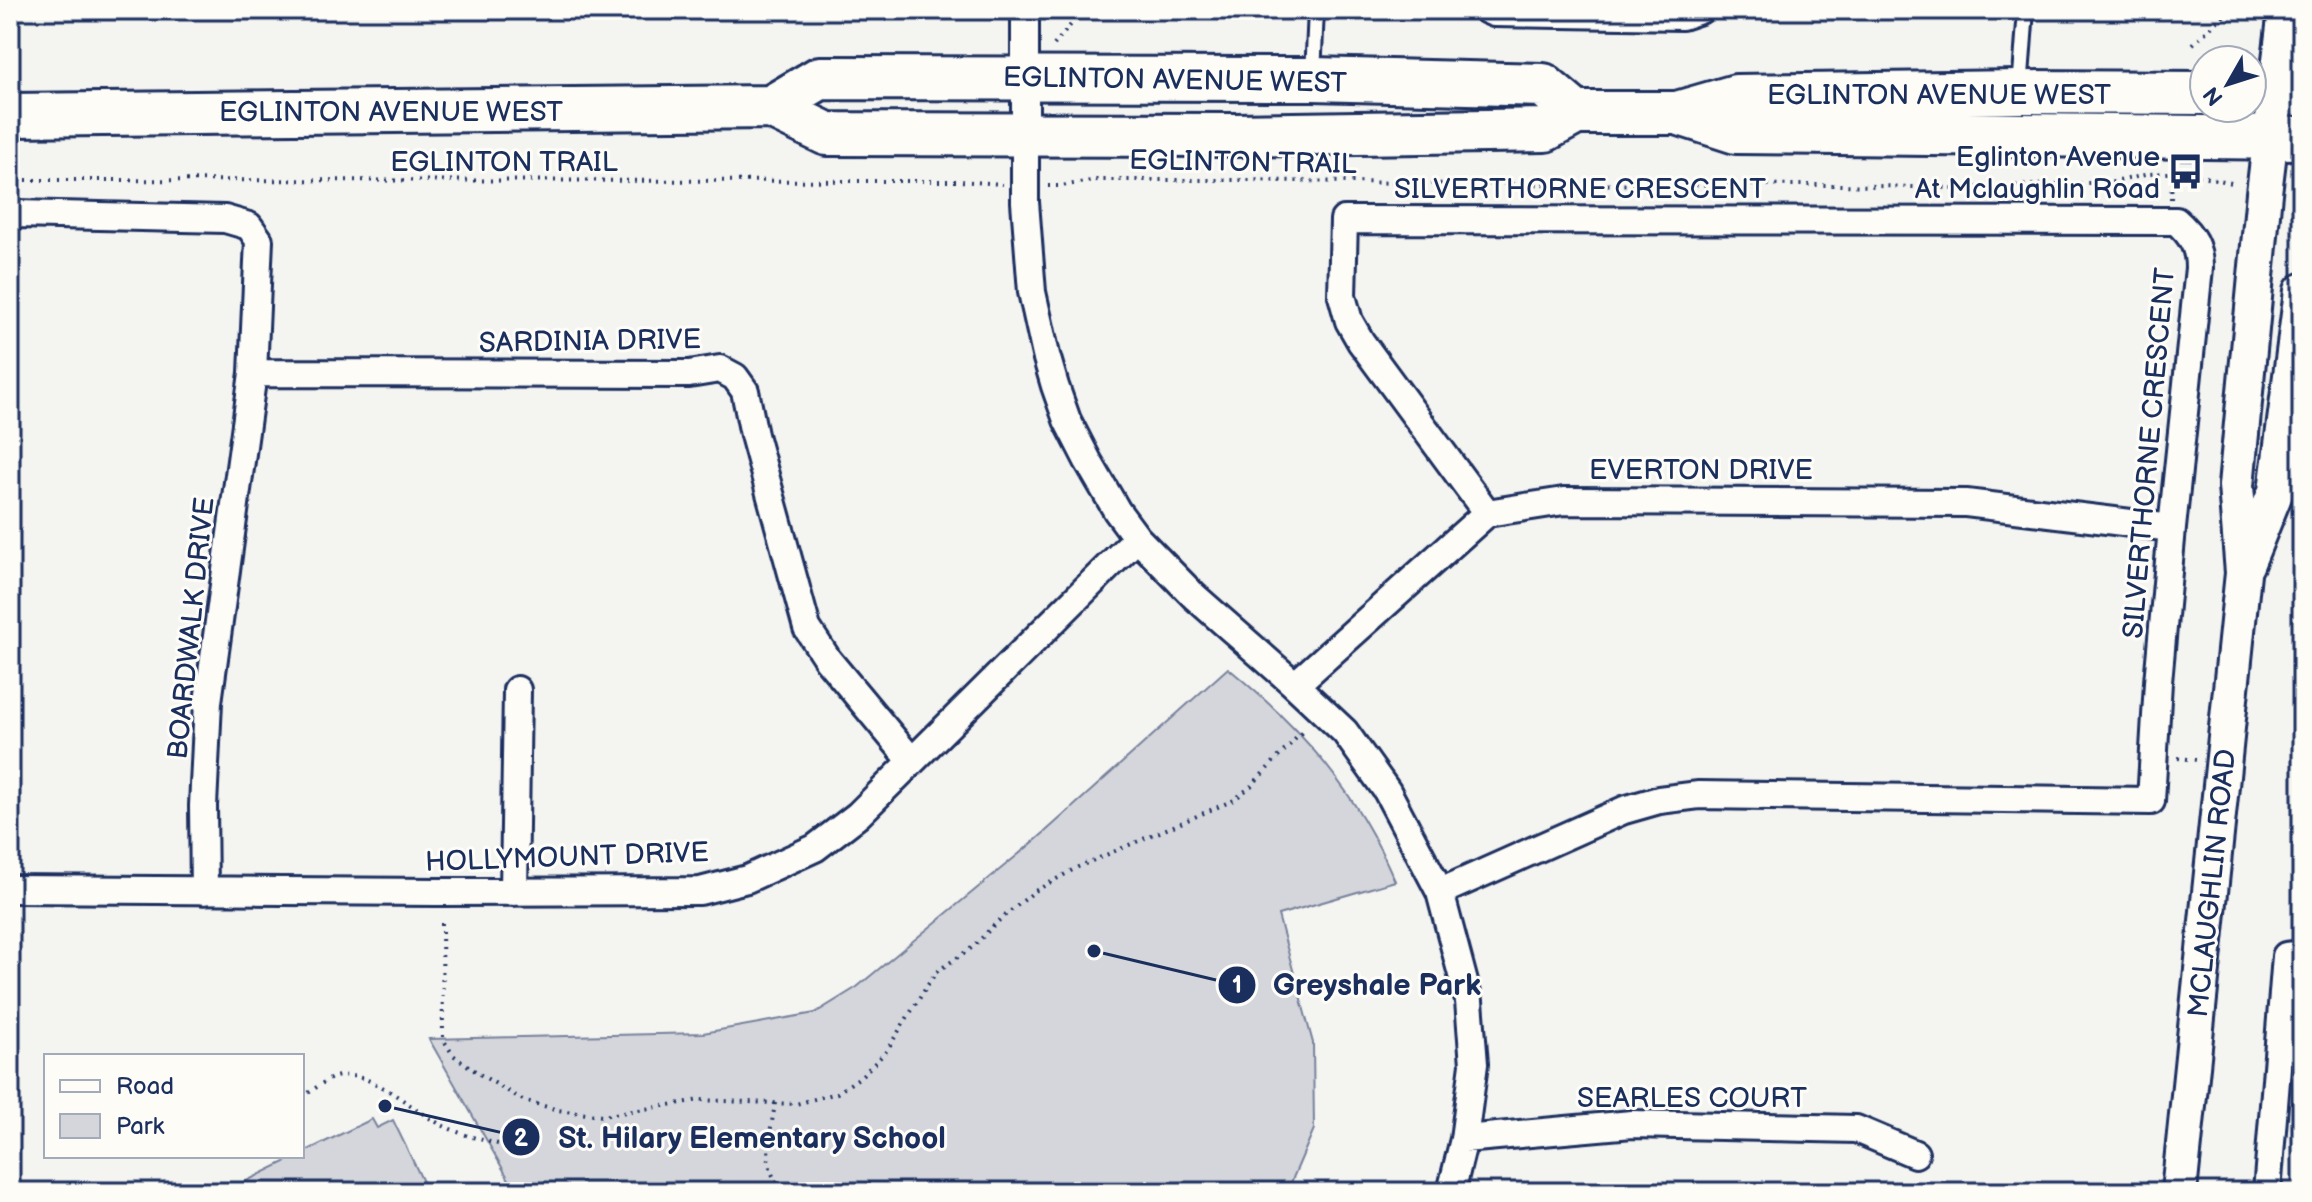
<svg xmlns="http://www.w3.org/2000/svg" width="2312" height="1202" font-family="'Balsamiq Sans',sans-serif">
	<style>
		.green { fill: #d4d6db; stroke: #78829c; stroke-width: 2 }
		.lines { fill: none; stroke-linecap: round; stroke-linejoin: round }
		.service-casing { stroke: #1b2f5e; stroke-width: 20 }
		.minor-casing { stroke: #1b2f5e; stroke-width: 32 }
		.tertiary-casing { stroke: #1b2f5e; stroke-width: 40 }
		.primary-casing { stroke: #1b2f5e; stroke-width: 48 }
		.path { stroke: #1b2f5e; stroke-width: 4; stroke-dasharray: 2 6; stroke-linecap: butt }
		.service { stroke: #fdfcf7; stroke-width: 14 }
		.minor { stroke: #fdfcf7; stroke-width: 26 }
		.tertiary { stroke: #fdfcf7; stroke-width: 34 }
		.primary { stroke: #fdfcf7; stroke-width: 42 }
		.labels { text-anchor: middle; stroke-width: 6; stroke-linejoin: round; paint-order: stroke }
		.street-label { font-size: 28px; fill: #1b2f5e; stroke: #fdfcf7 }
		.poi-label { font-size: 28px; fill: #1b2f5e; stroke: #fdfcf7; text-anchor: end }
		.leader { fill: none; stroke: #1b2f5e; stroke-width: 3 }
		.callout-dot { fill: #1b2f5e; stroke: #fdfcf7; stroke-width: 3 }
		.mark-label { font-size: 24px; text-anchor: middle; font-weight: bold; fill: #fff }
		.callout-label { font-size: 30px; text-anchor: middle; font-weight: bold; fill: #1b2f5e; stroke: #fdfcf7; stroke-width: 6; stroke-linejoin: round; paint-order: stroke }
	</style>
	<rect width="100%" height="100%" fill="#f4f4f1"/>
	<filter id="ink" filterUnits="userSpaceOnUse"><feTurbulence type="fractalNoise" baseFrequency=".0125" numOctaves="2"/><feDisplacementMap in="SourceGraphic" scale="16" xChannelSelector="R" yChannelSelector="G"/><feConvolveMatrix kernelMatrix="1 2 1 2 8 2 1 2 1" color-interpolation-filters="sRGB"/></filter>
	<g filter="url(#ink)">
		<!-- green -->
		<path class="green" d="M1228,668C1303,730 1356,790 1395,881L1278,915L1313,1043L1314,1129L1287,1192H516L429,1039L703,1033L815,1013L857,987L1037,839Z
			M372,1119L377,1128L393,1120L428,1192H224L297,1156H302V1153Z"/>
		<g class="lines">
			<defs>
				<path id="service" d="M1313,75L1316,10
					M2020,89L2026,10"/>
				<path id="minor" d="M1025,10V202L1032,292L1046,355L1055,386L1067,420L1088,461L1117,511L1137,538L1194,596L1295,685L1345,732L1387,791L1440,892L1469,1001L1474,1064L1464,1139L1451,1192
					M1487,10L1494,13L1682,16L1700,10
					M10,219L16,214L225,219L249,226L259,240L253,373L208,702L203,806L204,891
					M253,373L689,374L720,369L735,377L745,391L754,435L807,628L828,660L911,760
					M1295,685L1487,513L1564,501L1966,503L2172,528
					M10,889L438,892L700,891L747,879L815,848L858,815L1137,538
					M514,892L517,690
					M1440,892L1624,810L1659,800L1699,795L2151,801L2158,682L2172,528L2199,268C2199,247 2192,235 2176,221L1344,220L1342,296L1349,321L1361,342L1487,513
					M1464,1139L1632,1124L1856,1129L1915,1154
					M2267,1192L2286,956L2302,954"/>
				<path id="tertiary" d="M2246,565L2276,491L2302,291
					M2179,1192L2243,573L2236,486L2264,193L2286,10"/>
				<path id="primary" d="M2252,93L2302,94
					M771,107L820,78L1313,79L1543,85L1576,113
					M1677,113L1736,132L2302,138
					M10,115L771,107L827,134L1234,135L1545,130L1576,113H1677L1736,96L2020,92L2204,93"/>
			</defs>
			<!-- service casing -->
			<use href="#service" class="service-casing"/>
			<!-- minor casing -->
			<use href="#minor" class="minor-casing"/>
			<!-- tertiary casing -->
			<use href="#tertiary" class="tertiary-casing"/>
			<!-- primary casing -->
			<use href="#primary" class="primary-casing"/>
			<!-- path -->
			<path class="path" d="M2193,44L2230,10
				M1054,45L1083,10
				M10,180L959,181L1003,184
				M1048,186H1061L1097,180H1244L1458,184L1838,185L1953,188L2115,182L2149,174L2185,172L2236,184
				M2171,199L2172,173
				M2178,758L2197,760
				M442,923L443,1039L453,1055L481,1075L523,1100L558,1110L602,1116L700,1100L796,1104L837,1093L860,1077L885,1053L936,972L973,947L996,923L1035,891L1078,867L1234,800L1251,786L1302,732
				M302,1097C314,1090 326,1078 340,1076C375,1071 416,1114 446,1127C465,1136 486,1141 506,1146
				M775,1103C771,1135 757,1170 787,1192"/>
			<!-- service -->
			<use href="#service" class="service"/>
			<!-- minor -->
			<use href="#minor" class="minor"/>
			<!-- tertiary -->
			<use href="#tertiary" class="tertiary"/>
			<!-- primary -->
			<use href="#primary" class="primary"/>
		</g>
	</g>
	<!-- icons -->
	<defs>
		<symbol id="bus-bare" viewBox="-9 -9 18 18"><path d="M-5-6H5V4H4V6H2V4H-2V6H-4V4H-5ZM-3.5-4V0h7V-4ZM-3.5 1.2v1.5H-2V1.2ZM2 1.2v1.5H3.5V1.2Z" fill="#1b2f5e" stroke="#fdfcf7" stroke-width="2.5" paint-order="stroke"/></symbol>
	</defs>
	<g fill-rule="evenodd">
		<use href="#bus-bare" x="2160" y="146" width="51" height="51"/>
	</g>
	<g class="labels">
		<!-- street labels -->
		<g class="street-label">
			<text transform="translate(1175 79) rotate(1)" y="10">EGLINTON AVENUE WEST</text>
			<text x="1939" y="104">EGLINTON AVENUE WEST</text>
			<text x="391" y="121">EGLINTON AVENUE WEST</text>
			<text x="504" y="171">EGLINTON TRAIL</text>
			<text transform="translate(1243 161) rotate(1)" y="10">EGLINTON TRAIL</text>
			<text x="1580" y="198">SILVERTHORNE CRESCENT</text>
			<text transform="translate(590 340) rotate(-1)" y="10">SARDINIA DRIVE</text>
			<text transform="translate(2148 453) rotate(-85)" y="10">SILVERTHORNE CRESCENT</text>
			<text x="1701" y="479">EVERTON DRIVE</text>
			<text transform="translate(190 628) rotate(-84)" y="10">BOARDWALK DRIVE</text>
			<text transform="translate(567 856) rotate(-2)" y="10">HOLLYMOUNT DRIVE</text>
			<text transform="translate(2211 883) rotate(-84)" y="10">MCLAUGHLIN ROAD</text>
			<text x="1692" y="1107">SEARLES COURT</text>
		</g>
		<!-- poi labels -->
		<g class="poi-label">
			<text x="2160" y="166">Eglinton Avenue<tspan x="2160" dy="32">At Mclaughlin Road</tspan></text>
		</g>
	</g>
	<!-- callouts -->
	<path class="leader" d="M1094 951L1237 985M385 1106L521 1137"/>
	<g class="callout-dot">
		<circle cx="1094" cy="951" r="8"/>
		<circle cx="385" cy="1106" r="8"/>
		<circle cx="1237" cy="985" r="20"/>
		<circle cx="521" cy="1137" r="20"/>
	</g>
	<g class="mark-label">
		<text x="1237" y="993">1</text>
		<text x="521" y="1146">2</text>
	</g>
	<g class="callout-label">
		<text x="1377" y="995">Greyshale Park</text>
		<text x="752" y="1148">St. Hilary Elementary School</text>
	</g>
	<!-- margin -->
	<rect width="2312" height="1202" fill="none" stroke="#fdfcf7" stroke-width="40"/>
	<rect x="20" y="20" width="2272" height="1162" fill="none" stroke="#1b2f5e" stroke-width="3" filter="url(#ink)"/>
	<!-- legend -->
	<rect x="44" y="1054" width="260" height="104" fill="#fdfcf7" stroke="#a3aaba" stroke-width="2"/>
	<rect x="60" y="1080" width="40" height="12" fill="#fdfcf7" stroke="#a3aaba" stroke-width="2"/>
	<text x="116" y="1094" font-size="24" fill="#1b2f5e">Road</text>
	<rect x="60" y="1114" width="40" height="24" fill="#d4d6db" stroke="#a3aaba" stroke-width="2"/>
	<text x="116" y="1134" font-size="24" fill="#1b2f5e">Park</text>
	<!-- north arrow -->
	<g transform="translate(2228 84) rotate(231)"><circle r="38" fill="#fdfcf7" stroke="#a3aaba" stroke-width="2"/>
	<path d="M0-6L14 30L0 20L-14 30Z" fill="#1b2f5e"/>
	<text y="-12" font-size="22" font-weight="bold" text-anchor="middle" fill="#1b2f5e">N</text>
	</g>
</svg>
